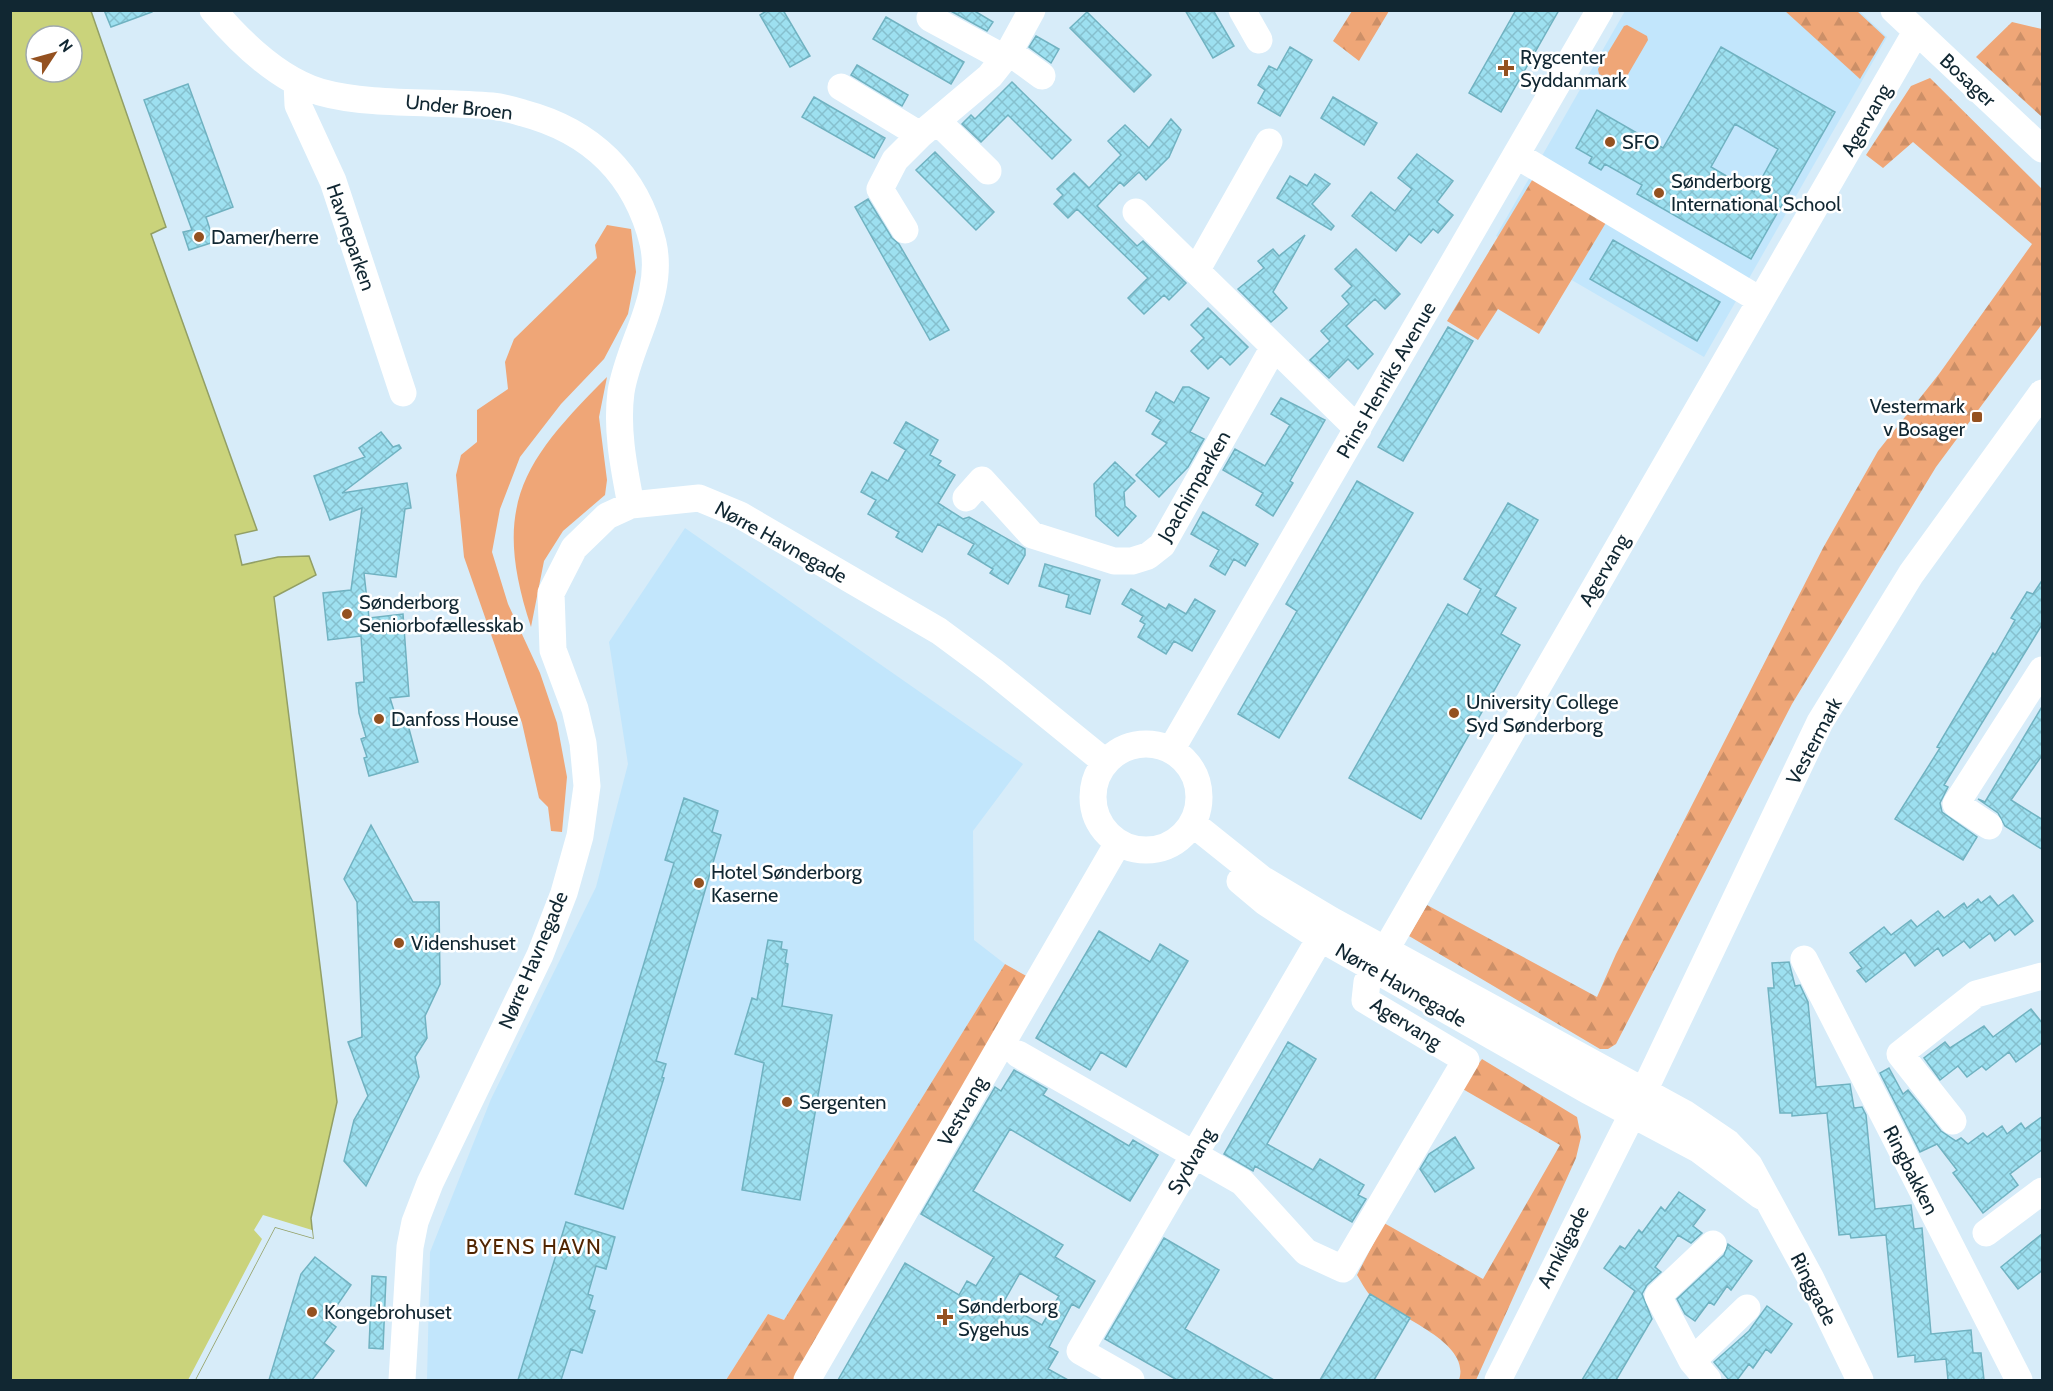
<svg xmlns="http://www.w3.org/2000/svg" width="2053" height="1391" font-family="Cabin,sans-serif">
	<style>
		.built { fill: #c2e6fc }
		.green { fill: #efa677 }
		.forest { fill: url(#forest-firs) }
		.water { fill: #cad37b; stroke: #929f65; stroke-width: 1.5; fill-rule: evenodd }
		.pier { fill: #d7ecf9 }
		.building { fill: url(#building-cross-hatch); stroke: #70b2c1; stroke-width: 1.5; fill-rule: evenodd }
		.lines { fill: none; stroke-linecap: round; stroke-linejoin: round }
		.minor { stroke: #fff; stroke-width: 27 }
		.poi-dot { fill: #945120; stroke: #fff; stroke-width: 2 }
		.labels { text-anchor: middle; stroke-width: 5; stroke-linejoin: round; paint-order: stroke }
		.poi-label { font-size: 20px; fill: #112732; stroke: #fff; text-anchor: start }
		.street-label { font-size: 20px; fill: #112732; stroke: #fff }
		.neighbourhood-label { font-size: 21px; letter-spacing: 1.5px; fill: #512501; stroke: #fff }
	</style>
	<defs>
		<pattern id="forest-firs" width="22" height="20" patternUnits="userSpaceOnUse" patternTransform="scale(1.5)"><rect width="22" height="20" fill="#efa677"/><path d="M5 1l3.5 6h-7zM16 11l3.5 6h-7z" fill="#cc8f67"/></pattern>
		<pattern id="building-cross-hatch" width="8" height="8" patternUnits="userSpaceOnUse" patternTransform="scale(1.5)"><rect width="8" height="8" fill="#9de0f0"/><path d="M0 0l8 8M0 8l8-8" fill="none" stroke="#86c0ce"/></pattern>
	</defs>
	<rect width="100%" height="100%" fill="#d7ecf9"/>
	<!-- built -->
	<path class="built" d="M1625,11H1859L1887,37L1704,357L1496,236Z
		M685,528L1023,764L973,831L974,940L1005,964L784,1320L768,1314L726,1380H427L430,1252L491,1099L596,887L628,764L609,642Z"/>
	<!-- green -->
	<path class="green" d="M1627,25L1647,36L1648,40L1623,83L1619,84L1599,74L1598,69L1624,26Z
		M607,225L631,229L636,272L628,314L604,359L561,404L520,457L500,509L492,552L508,604L540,673L557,723L567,777L562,832L551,831L548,807L539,798L522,723L464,557L456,475L461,455L477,442V410L508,389L505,362L514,339L597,258L595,245Z
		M607,377L599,417L607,480L605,495L563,531L544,561L531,627C491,506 522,462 607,377Z"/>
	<!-- forest -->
	<path class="forest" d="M1352,11H1389L1359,61L1333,41Z
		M1785,11H1857L1885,37L1860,79Z
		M2012,22L2042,29V117L1976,57Z
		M1930,78L2042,189V324L1936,467L1792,704L1616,1044L1608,1049H1600L1409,936L1427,905L1597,997L1616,954L1823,548L1878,451L1939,374L2032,244L1913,142L1883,168L1866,155L1911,86Z
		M1534,177L1607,221L1539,334L1498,309L1478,340L1447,321Z
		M1005,964L1030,978L794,1380H726L768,1314L784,1320Z
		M1482,1059L1577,1117L1581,1137L1576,1158L1476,1380H1459C1472,1341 1394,1316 1370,1295C1365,1290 1361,1281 1357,1275L1384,1223L1483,1279L1560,1145L1461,1088Z"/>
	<!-- water -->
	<path class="water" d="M10,11H91L166,227L151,234L257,530L235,535L242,565L278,557L309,556L316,575L274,597L337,1102L311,1218L313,1238L275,1227L195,1380H11ZM36,36H72V72H36Z"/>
	<!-- pier -->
	<path class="pier" d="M263,1215L312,1230L313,1238L275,1227L195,1380H188L262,1239L254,1230Z"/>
	<!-- building -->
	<path class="building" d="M104,10H152V12L111,27Z
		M768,10H783L810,56L790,67L760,15Z
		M949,10H973L993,22L987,31Z
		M1185,10H1213L1234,46L1213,58Z
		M1516,10H1559L1501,112L1469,93Z
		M1087,12L1151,75L1134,92L1070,28Z
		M886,17L964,62L951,84L873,39Z
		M1036,36L1059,49L1051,63L1029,47Z
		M1290,47L1312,60L1280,116L1258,103L1265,90L1258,85L1269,66L1277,70Z
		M1721,47L1835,112L1751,259L1637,194L1642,185L1605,164L1601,170L1589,163L1592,157L1576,148L1597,110L1663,148ZM1735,124L1778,149L1754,192L1711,167Z
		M857,65L908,95L902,106L851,75Z
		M1012,82L1071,140L1052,159L1008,115L981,142L962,124L971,115L975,119Z
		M188,84L233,207L206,217L214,242L189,250L183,232L192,230L144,100Z
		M814,97L885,138L874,158L802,117Z
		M1333,97L1377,123L1364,145L1321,118Z
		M1171,119L1181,130L1169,157L1146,180L1139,172L1124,186L1120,182L1097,206L1137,246L1143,241L1186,283L1169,300L1164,295L1144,314L1128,298L1148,278L1077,209L1068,218L1054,204L1063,195L1057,189L1074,173L1089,188L1121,155L1108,141L1125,125L1149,148Z
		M935,152L994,212L976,230L916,170Z
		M1417,154L1453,181L1437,202L1453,215L1438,233L1433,229L1421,243L1409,234L1396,251L1352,216L1371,192L1395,211L1412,189L1398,178Z
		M1315,174L1330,184L1312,204L1334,226L1331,230L1277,198L1290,176L1307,186Z
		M868,199L892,238L899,244L949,330L930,340L855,207Z
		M1305,235L1273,292L1287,308L1271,322L1238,289L1264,268L1258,261L1273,249L1279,256Z
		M1613,240L1720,302L1697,341L1590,279Z
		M1356,249L1400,294L1385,309L1375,299L1346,326L1373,354L1358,369L1348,359L1329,378L1310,360L1330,341L1321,331L1349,304L1342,296L1352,286L1335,269Z
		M1208,308L1248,347L1230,365L1221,356L1208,369L1191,351L1204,338L1191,325Z
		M1448,327L1473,341L1403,461L1378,447Z
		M1183,387H1189L1209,398L1190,432L1204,439L1188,467L1159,497L1136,475L1167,443L1152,434L1161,420L1146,411L1156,392L1174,403Z
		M1281,398L1325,420L1290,481L1293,483L1273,516L1256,505L1263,493L1223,470L1235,449L1265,466L1290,425L1271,414Z
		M906,422L938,440L930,455L941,461L938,465L955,475L938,503L963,519L969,517L1025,549V555L1008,584L990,573L993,569L968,554L974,544L938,524L922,552L896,537L899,532L868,514L876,500L861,492L872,472L888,481L906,450L894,443Z
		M381,432L393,447L399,445L401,448L342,493L407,483L411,508L405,509L396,577L364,573L369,618L403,614L409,696L390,698L399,727L408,725L418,762L369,776L364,758L367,757L361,739L366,737L359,713L356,683L364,682L361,636L328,640L323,593L351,590L362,508L330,520L314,476L365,457L359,448Z
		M1115,462L1135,481L1124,492L1125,506L1136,516L1118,536L1096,516L1094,484Z
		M1357,481L1413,513L1279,738L1238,714L1297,611L1286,604Z
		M1508,503L1538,520L1495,596L1516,608L1501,634L1520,645L1421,819L1349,778L1448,604L1467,615L1481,589L1464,579Z
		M1203,512L1258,544L1245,566L1234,559L1225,575L1210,566L1219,550L1191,534Z
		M1045,564L1100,580L1090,614L1066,607L1069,595L1039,586Z
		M2043,579V623L1944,785L1948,787L1940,803L1942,812L1977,837L1963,860L1895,819L1940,748L1937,747L1993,653L1995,655L2015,620L2011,618L2027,592L2033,594Z
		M1131,589L1166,609L1169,604L1186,614L1195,599L1215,611L1192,651L1174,641L1166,654L1138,637L1145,624L1140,621L1143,616L1122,604Z
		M2043,705V754L2011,800L2043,820V850L2005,826L1998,813L1978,799L1985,802Z
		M684,798L718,811L712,832L721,835L656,1061L666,1064L662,1077L664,1078L623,1209L575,1194L674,863L665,860Z
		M371,825L413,902H439L440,984L425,1016L427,1038L415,1057L419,1077L366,1186L344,1161L354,1120L368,1096L348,1042L362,1037L357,902L344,879Z
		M2013,895L2033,921L2015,935L2010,929L1995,941L1990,933L1970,948L1964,941L1943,956L1938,948L1915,966L1905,952L1866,982L1857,971L1862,968L1850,953L1884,927L1891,935L1911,920L1917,927L1938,911L1944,918L1964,903L1967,908L1978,899L1981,903L1990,896L1998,906Z
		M1099,931L1150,962L1160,944L1188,961L1126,1067L1101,1052L1090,1070L1036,1038Z
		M768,940L782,942L781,949L787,950L785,963L788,964L782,1006L832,1015L800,1200L742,1190L764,1063L735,1054L752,998L757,1000Z
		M1789,962L1795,986L1800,985L1808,1002L1816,1087L1850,1084L1854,1108L1862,1107L1866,1115L1875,1209L1911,1205L1914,1229L1922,1228L1931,1334L1971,1330L1973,1353H1981L1984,1380H1948L1946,1359L1915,1362V1355L1898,1357L1886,1235L1851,1238L1850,1234L1839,1235L1827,1113L1792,1116V1113H1780L1768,988H1774L1772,963Z
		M2031,1009L2043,1024V1042L2016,1062L2009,1052L1986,1070L1982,1066L1967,1077L1958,1066L1940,1080L1924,1058L1945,1042L1950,1048L1984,1026L1993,1037Z
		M1288,1042L1316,1059L1267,1144L1313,1170L1320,1159L1364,1185L1358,1195L1366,1199L1352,1222L1255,1166L1253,1171L1224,1154Z
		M1889,1068L1903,1094L1908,1090L1941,1131L1956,1141L1961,1138L1968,1144L1983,1133L1987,1137L2002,1126L2007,1134L2021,1123L2025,1129L2043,1116V1149L2010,1174L2018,1185L1983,1213L1953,1173L1957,1170L1937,1144L1920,1152L1880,1073Z
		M1014,1070L1047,1089L1043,1095L1129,1146L1133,1140L1158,1155L1130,1201L1010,1129L973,1191L1063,1245L1055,1257L1095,1281L1079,1308L1072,1304L1049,1347L1058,1352L1048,1369L1068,1380H838L905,1263L959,1295L967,1281L976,1286L994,1257L921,1214L995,1087L1001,1091ZM1020,1273L1059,1296L1042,1325L1003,1303Z
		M1455,1137L1474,1168L1435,1192L1420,1169L1429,1154Z
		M1679,1192L1705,1210L1693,1226L1702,1233L1691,1243L1678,1235L1655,1267L1661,1272L1647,1285L1642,1294L1652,1319L1616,1380H1582L1635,1291L1604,1268L1620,1246L1625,1249L1639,1230L1642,1233L1661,1207L1665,1211Z
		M566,1222L615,1237L606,1269L596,1266L588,1294L593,1296L589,1309L595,1311L582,1353L571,1349L561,1380H518Z
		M2043,1233V1270L2018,1289L2001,1267Z
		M1164,1238L1219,1270L1185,1329L1274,1380H1177L1105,1339Z
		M1728,1244L1752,1261L1731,1290L1727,1286L1714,1305L1709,1302L1695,1321L1685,1314L1677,1299L1724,1255Z
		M315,1257L351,1285L327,1320L336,1327L324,1343L334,1351L312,1380H269L301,1274Z
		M372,1276L386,1277L383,1349L369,1348Z
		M1370,1294L1410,1318L1374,1380H1320Z
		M1767,1306L1792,1324L1771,1353L1766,1349L1753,1368L1749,1364L1737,1380H1729L1714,1362L1749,1331Z"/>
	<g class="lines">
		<!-- minor -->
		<path class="minor" d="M213,10C241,43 278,79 320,92C369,106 440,101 492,106C502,107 513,110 523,113C591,131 636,174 653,243C665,296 629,342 621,392C616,430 624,468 631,505
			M1242,10L1259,40
			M1894,10L2042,149
			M930,18L1004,58
			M1009,52L1042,76
			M297,83L298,105L333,181L403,393
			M841,87L920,135
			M937,121L988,171
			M1516,155L1760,300
			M1136,212L1358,429
			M905,230L880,189L895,160L920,135L990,76L1009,52L1032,10
			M1196,271L1269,142
			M966,498L982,480L1032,535L1114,561H1132L1148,556L1162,545L1274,347
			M1093 797a53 53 0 1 1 106 0a53 53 0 1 1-106 0Z
			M1171,750L1600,10
			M1192,823L1262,879L1331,920L1684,1113L1728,1143L1749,1165L1810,1277L1860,1380
			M1989,826L1956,804L2042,670
			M1240,881L1265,902L1320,938L1587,1090L1698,1149L1761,1196
			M1804,959L2019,1380
			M1018,1054L1242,1182L1306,1252L1343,1269L1466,1060L1365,1000L1367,982L1916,32
			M1953,1121L1900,1054L1976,994L2042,976
			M1986,1233L2042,1191
			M1692,1361L1747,1308
			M402,1380L410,1247L415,1222L430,1183L540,955L564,893L580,836L587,786L583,743L575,709L553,650L551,593L574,548L607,516L631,505L699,498L740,515L939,631L993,671L1105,762
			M807,1380L1118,843
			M1131,1380L1080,1351L1329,923
			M1498,1380L1643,1093L1820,722L1911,574L2042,393
			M1708,1380L1692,1361L1658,1296L1713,1244"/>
	</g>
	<!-- markers -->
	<g class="poi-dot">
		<path d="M1503 59h6v6h6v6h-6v6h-6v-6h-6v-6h6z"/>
		<circle cx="1610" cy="142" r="6"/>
		<circle cx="1659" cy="193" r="6"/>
		<circle cx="199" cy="237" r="6"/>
		<rect x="1971" y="411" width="12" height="12" rx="3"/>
		<circle cx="347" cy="614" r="6"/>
		<circle cx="1454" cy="713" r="6"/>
		<circle cx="379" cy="719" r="6"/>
		<circle cx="699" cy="883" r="6"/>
		<circle cx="399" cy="943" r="6"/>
		<circle cx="787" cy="1102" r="6"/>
		<circle cx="312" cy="1312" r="6"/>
		<path d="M942 1308h6v6h6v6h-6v6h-6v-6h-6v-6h6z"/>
	</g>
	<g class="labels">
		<!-- poi labels -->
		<g class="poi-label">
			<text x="1520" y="64">Rygcenter<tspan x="1520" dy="23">Syddanmark</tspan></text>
			<text x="1622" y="149">SFO</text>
			<text x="1671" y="188">Sønderborg<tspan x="1671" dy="23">International School</tspan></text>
			<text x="211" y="244">Damer/herre</text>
			<text x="1965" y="413" text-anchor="end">Vestermark<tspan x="1965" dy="23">v Bosager</tspan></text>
			<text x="359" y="609">Sønderborg<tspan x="359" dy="23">Seniorbofællesskab</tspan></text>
			<text x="1466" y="709">University College<tspan x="1466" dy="23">Syd Sønderborg</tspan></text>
			<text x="391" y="726">Danfoss House</text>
			<text x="711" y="879">Hotel Sønderborg<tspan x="711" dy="23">Kaserne</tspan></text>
			<text x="411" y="950">Videnshuset</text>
			<text x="799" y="1109">Sergenten</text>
			<text x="958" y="1313">Sønderborg<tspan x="958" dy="23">Sygehus</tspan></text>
			<text x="324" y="1319">Kongebrohuset</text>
		</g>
		<!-- street labels -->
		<g class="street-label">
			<text transform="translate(1968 80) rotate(43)" y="7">Bosager</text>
			<text transform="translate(459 107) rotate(6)" y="7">Under Broen</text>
			<text transform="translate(1866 120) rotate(-60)" y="7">Agervang</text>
			<text transform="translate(351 237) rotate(71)" y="7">Havneparken</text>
			<text transform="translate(1386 380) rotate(-60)" y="7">Prins Henriks Avenue</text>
			<text transform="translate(1194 486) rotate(-60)" y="7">Joachimparken</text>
			<text transform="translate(781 542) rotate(29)" y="7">Nørre Havnegade</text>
			<text transform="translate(1604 570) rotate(-60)" y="7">Agervang</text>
			<text transform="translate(1814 741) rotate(-62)" y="7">Vestermark</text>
			<text transform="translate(533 960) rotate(-67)" y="7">Nørre Havnegade</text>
			<text transform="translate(1401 985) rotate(30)" y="7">Nørre Havnegade</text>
			<text transform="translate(1406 1023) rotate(32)" y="7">Agervang</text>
			<text transform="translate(962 1111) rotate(-60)" y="7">Vestvang</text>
			<text transform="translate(1191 1161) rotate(-60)" y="7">Sydvang</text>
			<text transform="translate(1911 1170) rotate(63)" y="7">Ringbakken</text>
			<text transform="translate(1563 1247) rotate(-63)" y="7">Arnkilgade</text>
			<text transform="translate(1814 1289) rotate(63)" y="7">Ringgade</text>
		</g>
		<!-- neighbourhood labels -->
		<g class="neighbourhood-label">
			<text x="534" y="1254">BYENS HAVN</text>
		</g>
	</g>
	<!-- border -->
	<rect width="2053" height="1391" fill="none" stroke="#112732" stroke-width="24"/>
	<!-- north arrow -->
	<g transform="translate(54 54) rotate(54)"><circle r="28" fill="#ffffff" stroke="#a0a9ad" stroke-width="1.5"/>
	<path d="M0-4.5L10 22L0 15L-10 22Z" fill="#945120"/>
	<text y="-9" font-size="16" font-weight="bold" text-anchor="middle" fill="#112732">N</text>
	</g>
</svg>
